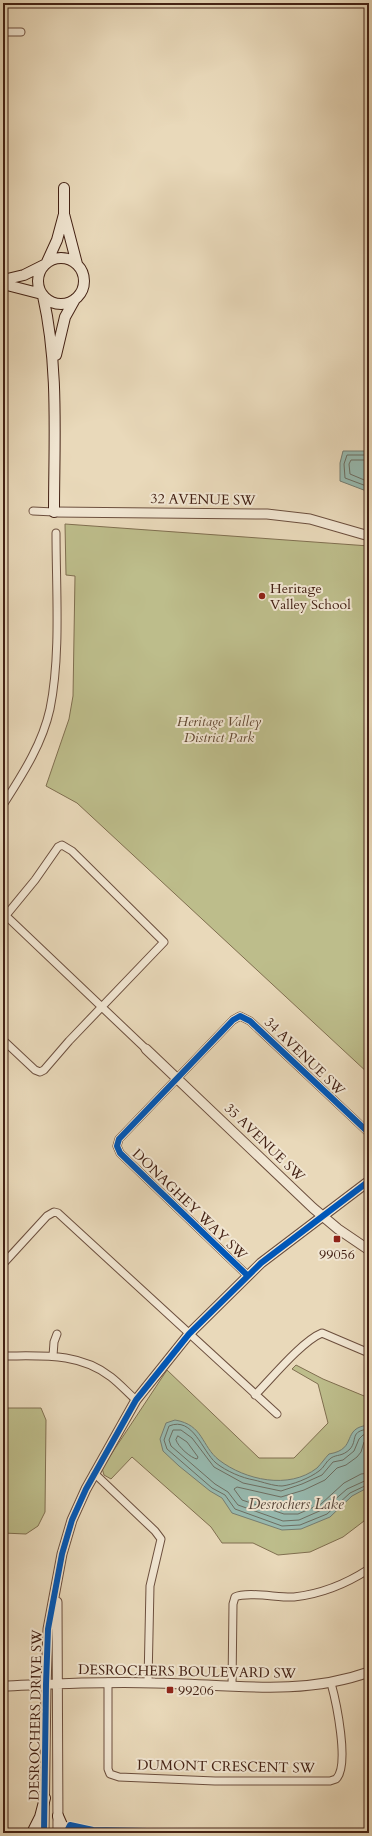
<svg xmlns="http://www.w3.org/2000/svg" width="372" height="1836" font-family="Cardo,serif">
	<style>
		.green { fill: #bdbd8b; stroke: #806f50 }
		.water { fill: #97bab0; stroke: #757d72 }
		.lines { fill: none; stroke-linecap: round; stroke-linejoin: round }
		.shore { stroke: #6d6e62; stroke-width: 1 }
		.minor-casing { stroke: #6c4f3e; stroke-width: 9 }
		.tertiary-casing { stroke: #6c4f3e; stroke-width: 11 }
		.secondary-casing { stroke: #432114; stroke-width: 12 }
		.minor { stroke: #f1e6d2; stroke-width: 7 }
		.tertiary { stroke: #f1e6d2; stroke-width: 9 }
		.secondary { stroke: #f1e6d2; stroke-width: 10 }
		.cycleway-casing { stroke: #f1e6d2; stroke-width: 8 }
		.cycleway { stroke: #0057b8; stroke-width: 6 }
		.poi-dot { fill: #8f2418; stroke: #f1e6d2; stroke-width: 1.5 }
		.labels { text-anchor: middle; stroke-width: 4; stroke-linejoin: round; paint-order: stroke }
		.street-label { font-size: 14px; fill: #432114; stroke: #f1e6d2 }
		.poi-label { font-size: 14px; fill: #432114; stroke: #f1e6d2; text-anchor: start }
		.park-label { font-size: 14px; font-style: italic; fill: #624832; stroke: #f1e6d2 }
		.water-label { font-size: 15px; font-style: italic; fill: #58473b; stroke: #f1e6d2 }
	</style>
	<rect width="100%" height="100%" fill="#e9d9ba"/>
	<filter id="stains"><feTurbulence type="fractalNoise" baseFrequency=".005" numOctaves="4"/><feColorMatrix values="0 0 0 0 .2 0 0 0 0 .09 0 0 0 0 .02 0 0 0 .5 -.17"/></filter>
	<radialGradient id="worn" r=".72"><stop offset=".6" stop-color="#630" stop-opacity="0"/><stop offset="1" stop-color="#630" stop-opacity=".3"/></radialGradient>
	<!-- green -->
	<path class="green" d="M65,524L369,546V1074L77,803L46,786L69,719L73,696L75,576L66,575Z
		M296,1365L323,1379L369,1398V1512L364,1521L343,1537L310,1552L278,1555L253,1543H222L211,1527L132,1457L111,1479L104,1475L102,1468L167,1370L259,1458H294L328,1423L318,1384L292,1369Z
		M3,1408H41L46,1420L45,1512L38,1526L26,1534L3,1533Z"/>
	<!-- water -->
	<path class="water" d="M343,451H369V492L340,481V463Z
		M175,1420C204,1425 201,1446 219,1460C245,1480 289,1490 317,1468C321,1464 325,1458 329,1454C359,1449 340,1428 369,1425V1487L352,1496L330,1517L301,1529L282,1530L232,1513L222,1498L210,1491L179,1466L163,1451L160,1439L166,1423Z"/>
	<g class="lines">
		<!-- shore -->
		<path class="shore" d="M369,455H347L344,464L345,478L369,487
			M369,460H351L349,464L350,474L369,482
			M369,1429C349,1431 358,1440 350,1449C342,1457 337,1454 331,1458C326,1461 324,1468 319,1471C310,1478 292,1485 282,1486C273,1486 263,1482 254,1480C242,1478 226,1471 216,1463C202,1451 193,1416 169,1426L164,1440L167,1449L212,1488L225,1495L235,1509L282,1526L300,1525L327,1514L350,1493L369,1484
			M369,1434L363,1435L359,1439L354,1451L343,1460L333,1462L322,1475L302,1484L281,1491L243,1483L214,1467L192,1438L181,1430H173L169,1440L171,1446L215,1484L228,1492L238,1505L283,1521L299,1520L324,1509L347,1489L369,1479
			M178,1436L187,1442L198,1457L197,1459C191,1458 178,1447 176,1440Z
			M369,1440L364,1442L361,1452L357,1457L346,1465L337,1468L325,1480L304,1490L281,1497L237,1487L234,1489L242,1500L284,1514H298L321,1504L344,1483L361,1474L369,1473"/>
		<defs>
			<path id="minor" d="M3,32H21
				M33,511L54,512
				M3,805C22,775 42,745 50,709C61,655 56,589 56,533
				M3,913L146,1049
				M3,919L35,880L58,847L62,845L72,851L164,942L69,1041L44,1070L40,1072L35,1070L3,1040
				M3,1264L47,1216L54,1212L58,1213L277,1414
				M247,1275L120,1153L117,1146L119,1139L233,1020L240,1016L250,1021L369,1133
				M3,1356C41,1356 79,1352 111,1377C120,1384 128,1393 136,1400
				M53,1356L54,1342L57,1334
				M255,1395C271,1379 302,1341 322,1333L369,1353
				M94,1473L155,1531L161,1539L150,1586L148,1682
				M108,1682V1769L110,1774L119,1777L215,1781H330L336,1779C350,1766 336,1701 331,1683
				M232,1686L233,1604L235,1597C247,1591 279,1598 294,1597C321,1594 346,1584 369,1569"/>
			<path id="tertiary" d="M54,512L267,514L310,519L369,536
				M146,1049L313,1208L338,1229L369,1250
				M57,1602L58,1833
				M3,1686C54,1684 104,1681 155,1683C227,1684 300,1697 369,1672
				M44,1833L46,1684L48,1629L62,1554L72,1520L86,1489L136,1400L189,1334L261,1263L369,1181"/>
			<path id="secondary" d="M64,214V188
				M38 281a23 23 0 1 1 46 0a23 23 0 1 1-46 0Z
				M47,262L57,240L64,214L77,264
				M3,280L24,275L44,265
				M3,284L42,294
				M43,296C59,366 54,440 54,512
				M56,355L65,317L75,299
				M58,1816L62,1825L73,1833
				M32,1833L40,1817L45,1798"/>
		</defs>
		<!-- minor casing -->
		<use href="#minor" class="minor-casing"/>
		<!-- tertiary casing -->
		<use href="#tertiary" class="tertiary-casing"/>
		<!-- secondary casing -->
		<use href="#secondary" class="secondary-casing"/>
		<!-- minor -->
		<use href="#minor" class="minor"/>
		<!-- tertiary -->
		<use href="#tertiary" class="tertiary"/>
		<!-- secondary -->
		<use href="#secondary" class="secondary"/>
		<defs>
			<path id="cycleway" d="M247,1275L120,1153L117,1146L119,1139L233,1020L240,1016L250,1021L369,1133
				M44,1833L46,1684L48,1629L62,1554L72,1520L86,1489L136,1400L189,1334L261,1263L369,1181
				M66,1833L70,1825L93,1830L262,1833"/>
		</defs>
		<!-- cycleway casing -->
		<use href="#cycleway" class="cycleway-casing"/>
		<!-- cycleway -->
		<use href="#cycleway" class="cycleway"/>
	</g>
	<!-- markers -->
	<g class="poi-dot">
		<circle cx="262" cy="596" r="4"/>
		<rect x="333" y="1235" width="8" height="8" rx="2"/>
		<rect x="166" y="1686" width="8" height="8" rx="2"/>
	</g>
	<g class="labels">
		<!-- street labels -->
		<g class="street-label">
			<text transform="translate(203 499) rotate(1)" y="5">32 AVENUE SW</text>
			<text transform="translate(305 1056) rotate(44)" y="5">34 AVENUE SW</text>
			<text transform="translate(265 1142) rotate(44)" y="5">35 AVENUE SW</text>
			<text transform="translate(190 1204) rotate(44)" y="5">DONAGHEY WAY SW</text>
			<text transform="translate(187 1671) rotate(1)" y="5">DESROCHERS BOULEVARD SW</text>
			<text transform="translate(35 1715) rotate(-89)" y="5">DESROCHERS DRIVE SW</text>
			<text transform="translate(226 1766) rotate(1)" y="5">DUMONT CRESCENT SW</text>
		</g>
		<!-- poi labels -->
		<g class="poi-label">
			<text x="270" y="593">Heritage<tspan x="270" dy="16">Valley School</tspan></text>
			<text x="337" y="1259" text-anchor="middle">99056</text>
			<text x="178" y="1695">99206</text>
		</g>
		<!-- park labels -->
		<g class="park-label">
			<text x="219" y="726">Heritage Valley<tspan x="219" dy="16">District Park</tspan></text>
		</g>
		<!-- water labels -->
		<g class="water-label">
			<text x="296" y="1509">Desrochers Lake</text>
		</g>
	</g>
	<!-- margin -->
	<rect width="372" height="1836" fill="none" stroke="#e9d9ba" stroke-width="16"/>
	<rect x="4" y="4" width="364" height="1828" fill="none" stroke="#432114" stroke-width="2"/>
	<rect x="8" y="8" width="356" height="1820" fill="none" stroke="#432114"/>
	<rect width="100%" height="100%" filter="url(#stains)"/>
	<rect width="100%" height="100%" fill="url(#worn)"/>
</svg>
